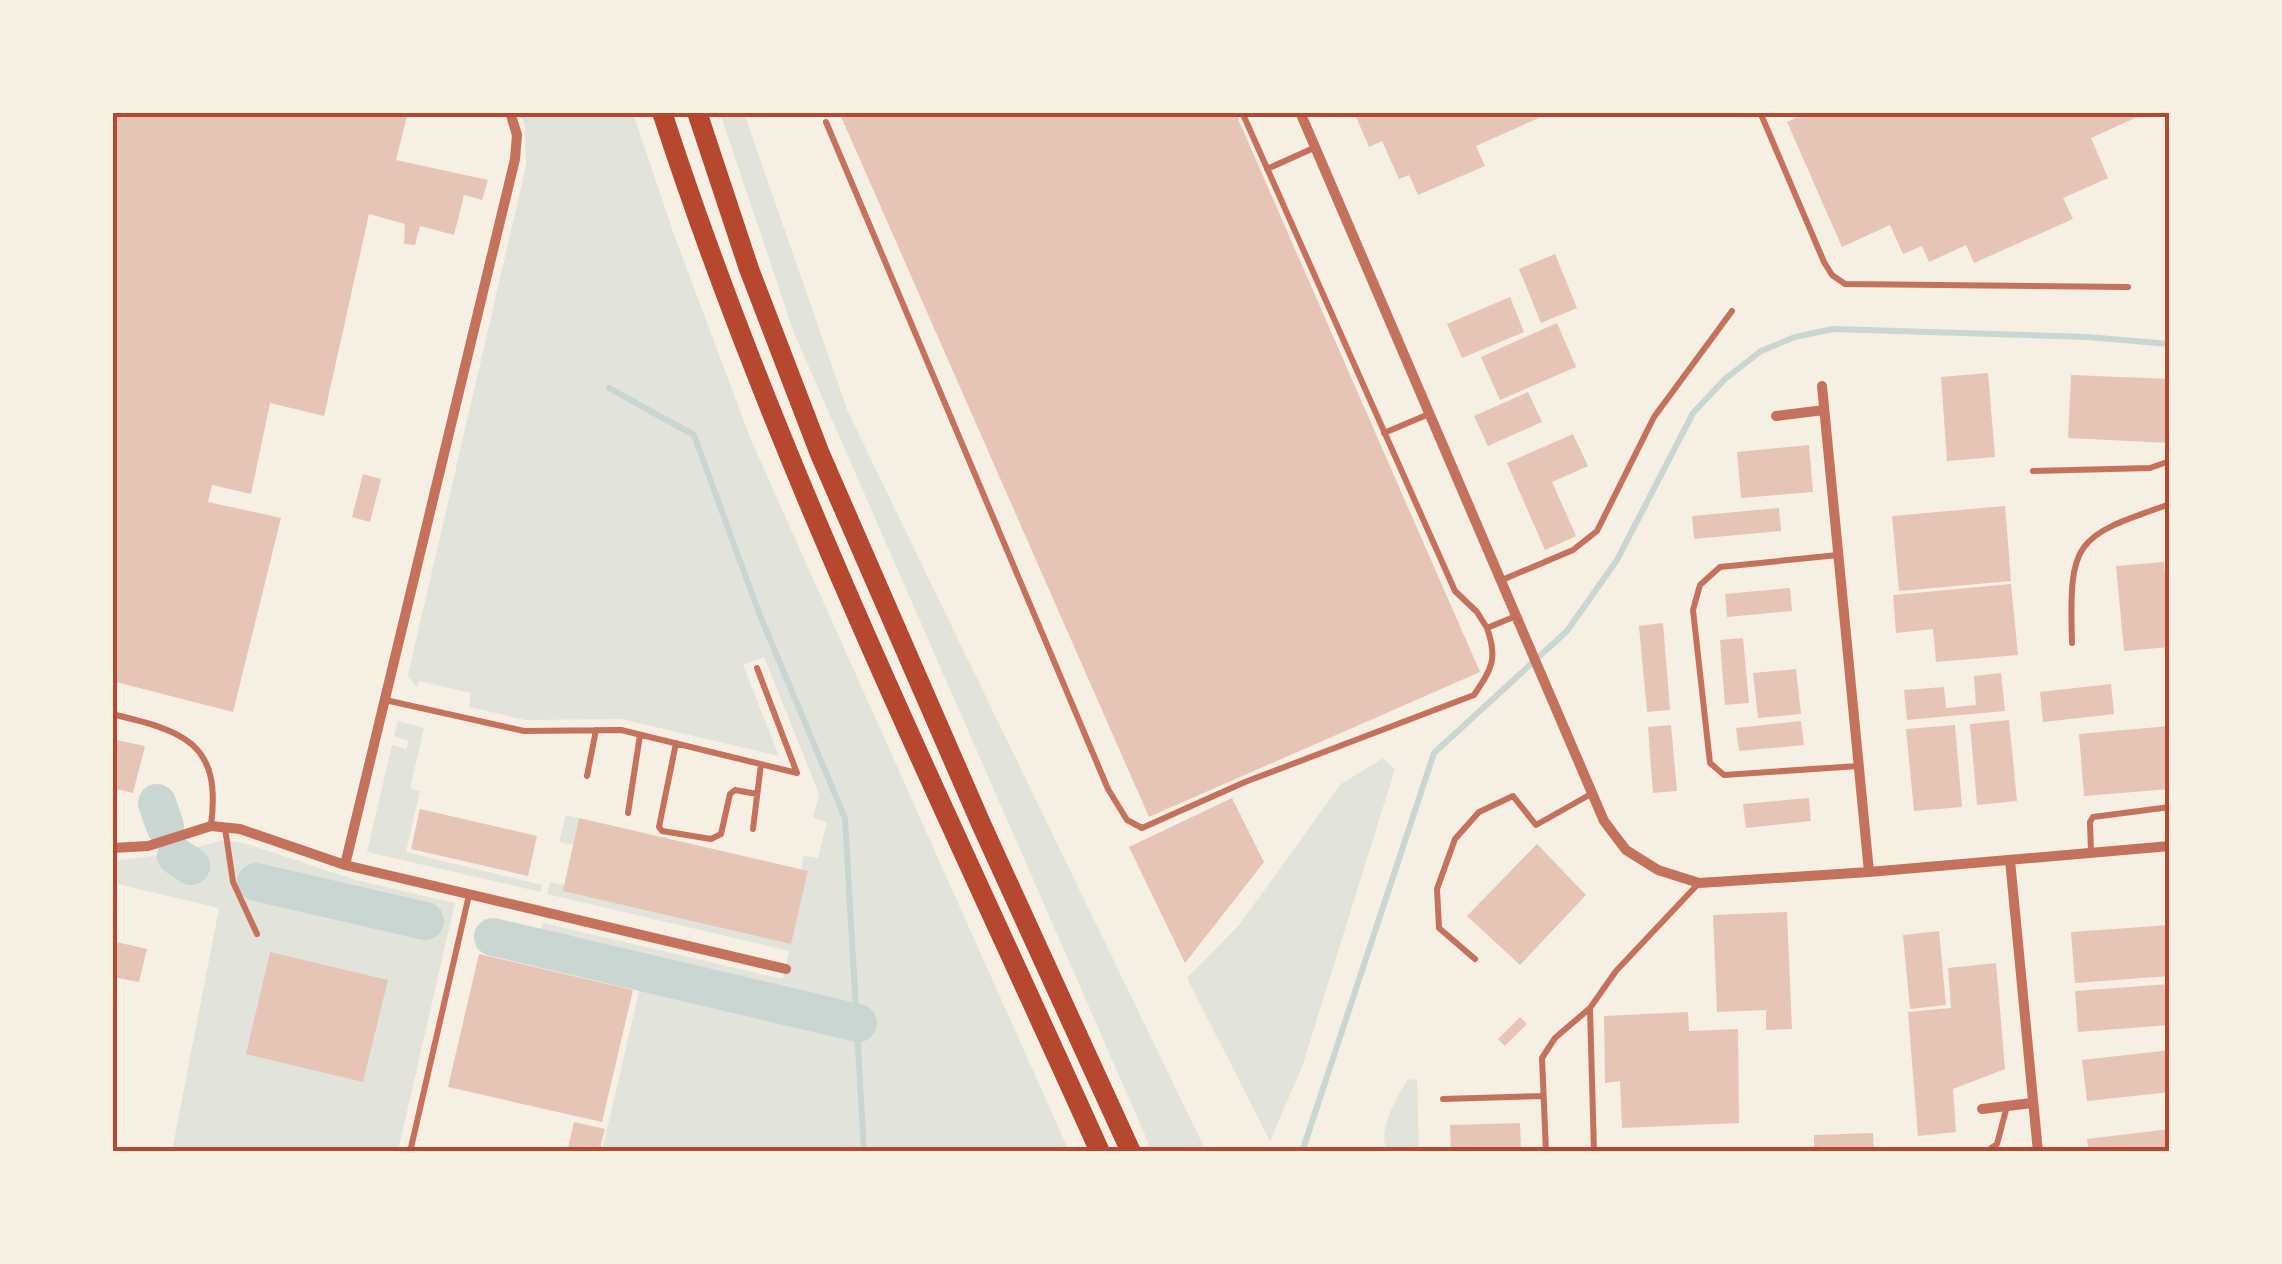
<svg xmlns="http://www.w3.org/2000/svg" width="2282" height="1264" font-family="Commissioner,sans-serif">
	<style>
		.green { fill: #e2e4dc }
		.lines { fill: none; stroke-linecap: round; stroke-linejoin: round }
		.stream { stroke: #c9d6d2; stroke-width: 6 }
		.river { stroke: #c9d6d2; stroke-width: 38 }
		.building { fill: #e6c5b7 }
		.service { stroke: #c5725c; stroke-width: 6 }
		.minor { stroke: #c5725c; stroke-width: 10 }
		.trunk { stroke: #b5482f; stroke-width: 20 }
		.neatline { fill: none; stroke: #b5482f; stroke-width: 4 }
	</style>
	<rect width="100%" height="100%" fill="#f6efe4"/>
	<!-- green -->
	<path class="green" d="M520,113H633L673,232L751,440L1069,1151H602L640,987L476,949L484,919L540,932L543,923L783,979L789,951L547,894L550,882L564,885V891L791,943L808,871L801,869L804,856L818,858L827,822L813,818L819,794L764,657L743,665L779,756L621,719L525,720L469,707L471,693L419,681L417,688L408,675L526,166L525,126Z
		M720,113H744L848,412L1206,1151H1152L794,333Z
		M398,721L424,728L410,788L420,791L406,852L542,885L541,892L367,852L392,745L406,749L409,741L394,736Z
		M1383,758L1395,769L1302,1067L1270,1141L1187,978L1239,925L1341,784Z
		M566,815L579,818L573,845L559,842Z
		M224,840L247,844L356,880L455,903L398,1151H172L219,908L113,883L112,861L175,853Z
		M1408,1079L1417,1080L1419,1151H1387C1377,1130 1397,1097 1408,1079Z"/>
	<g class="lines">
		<!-- stream -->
		<path class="stream" d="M609,388L694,435L759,613L845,818L864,1152
			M1302,1152L1434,753L1567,631L1617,560L1693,413L1725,379L1761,351L1795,337L1833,329L2087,337L2170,344"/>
		<!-- river -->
		<path class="river" d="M157,803L165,826
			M176,856L191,866
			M256,882L425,921
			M493,937L858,1023"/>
	</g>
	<!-- building -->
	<path class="building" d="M112,112H408L396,160L488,180L482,200L464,195L454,235L420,226L415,245L404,244L405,224L369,214L324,416L270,403L251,494L212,485L208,502L281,518L233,712L112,681Z
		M839,112H1235L1480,672L1149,817Z
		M1354,112H1552L1476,146L1485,166L1418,195L1409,175L1399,179L1382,141L1369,147Z
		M1808,112H2148L2091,138L2108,178L2063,198L2073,219L1974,263L1966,245L1929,262L1922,246L1903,254L1890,225L1842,247L1787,122Z
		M1555,254L1577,308L1541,323L1519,269Z
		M1510,297L1524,332L1462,358L1447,324Z
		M1557,323L1576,367L1500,400L1481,357Z
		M1988,373L1995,457L1947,461L1941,377Z
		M2071,375L2170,379V443L2068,438Z
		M1528,392L1542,422L1488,446L1474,416Z
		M1573,434L1588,466L1552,482L1576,536L1545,550L1507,463Z
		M1809,445L1813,492L1741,498L1737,452Z
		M363,474L381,479L370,522L352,517Z
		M2005,506L2011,581L1899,591L1892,516Z
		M1779,508L1781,531L1694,539L1692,516Z
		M2164,562L2170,647L2124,651L2116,566Z
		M2011,584L2018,655L1936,662L1933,629L1896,633L1893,595Z
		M1790,588L1792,611L1727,617L1725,594Z
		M1663,623L1670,710L1647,712L1639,626Z
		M1743,638L1749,703L1725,705L1720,640Z
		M1796,669L1801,714L1758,718L1753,673Z
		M2001,673L2005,711L1907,720L1904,690L1944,687L1946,708L1976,705L1974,676Z
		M2111,684L2114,714L2043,722L2040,692Z
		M2009,720L2017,801L1977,805L1970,724Z
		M1801,721L1804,745L1739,751L1736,728Z
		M1671,725L1677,791L1653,793L1648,727Z
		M1955,725L1962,807L1914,811L1906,729Z
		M2170,726V789L2084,796L2079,734Z
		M112,739L145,746L133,793L112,788Z
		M1232,798L1264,862L1185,963L1129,847Z
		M1809,798L1811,821L1746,828L1743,804Z
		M420,809L537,836L528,876L411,849Z
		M579,818L808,871L791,944L563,891Z
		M1537,844L1586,895L1520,965L1467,916Z
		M1787,912L1792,1029L1766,1030V1010L1717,1012L1713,915Z
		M2170,925V976L2075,983L2071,932Z
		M1939,931L1946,1005L1910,1009L1903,935Z
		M112,941L147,949L139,982L112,977Z
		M270,952L388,980L363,1082L246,1054Z
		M479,954L633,990L602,1122L448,1087Z
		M1996,963L2005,1069L1953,1089L1956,1132L1918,1136L1908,1012L1951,1008L1948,968Z
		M2170,984V1025L2078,1032L2075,991Z
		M1688,1012L1689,1031L1738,1029L1739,1123L1622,1128L1620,1081L1605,1083L1604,1016Z
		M1520,1017L1527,1024L1505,1046L1498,1039Z
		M2170,1050V1092L2087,1101L2082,1060Z
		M574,1122L605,1129L599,1152H567Z
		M1520,1123L1521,1152H1451L1450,1125Z
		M2170,1129V1152H2089L2087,1139Z
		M1873,1133L1874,1152H1814V1135Z"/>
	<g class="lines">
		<!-- service -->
		<path class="service" d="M1242,112L1455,591L1477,612L1487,628
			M1760,112L1824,262L1832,275L1845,284L2128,287
			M826,122L1108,789L1127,820L1142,828L1245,782L1474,695C1492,668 1498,659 1487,628L1516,616
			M1267,169L1316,147
			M1384,433L1429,414
			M2033,471L2150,468L2170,461
			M1838,555L1720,567L1700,585L1693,610L1710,763L1724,775L1858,766
			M1502,580L1573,550L1597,531L1654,417L1732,311
			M2072,643C2069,540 2074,537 2170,504
			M385,700L524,731L621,730L797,773L757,668
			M112,714C183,731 222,742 211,825
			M676,743L659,827L662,831L711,839L721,834L730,794L735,790L757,794
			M587,776L596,730
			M628,813L640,735
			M225,828L233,882L257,934
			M753,829L761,764
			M2091,852L2090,822L2093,817L2170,807
			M1475,959L1439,928L1437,889L1455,839L1479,812L1513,796L1536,825L1591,794
			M1590,1009L1594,1152
			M1443,1099L1543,1096
			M410,1152L469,895
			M1546,1152L1542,1058L1555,1038L1590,1008L1616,971L1698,884
			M1986,1152L1997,1144L2007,1106"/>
		<!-- minor -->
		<path class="minor" d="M1300,112L1604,821L1626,850L1658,870L1699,883L1869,872L2170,846
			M1822,386L1869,872
			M1776,416L1824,410
			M112,848L148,846L211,826L240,829L345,865L515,159L517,135L510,112
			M2010,860L2038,1152
			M345,865L786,969
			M1982,1109L2032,1103"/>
		<!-- trunk -->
		<path class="trunk" d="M662,112C778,470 946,809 1100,1152
			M697,112L749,269L820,454L982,826L1131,1152"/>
	</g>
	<!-- border -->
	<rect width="2282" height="1264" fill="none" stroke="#f6efe4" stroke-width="230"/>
	<rect x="115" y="115" width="2052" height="1034" class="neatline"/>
</svg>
